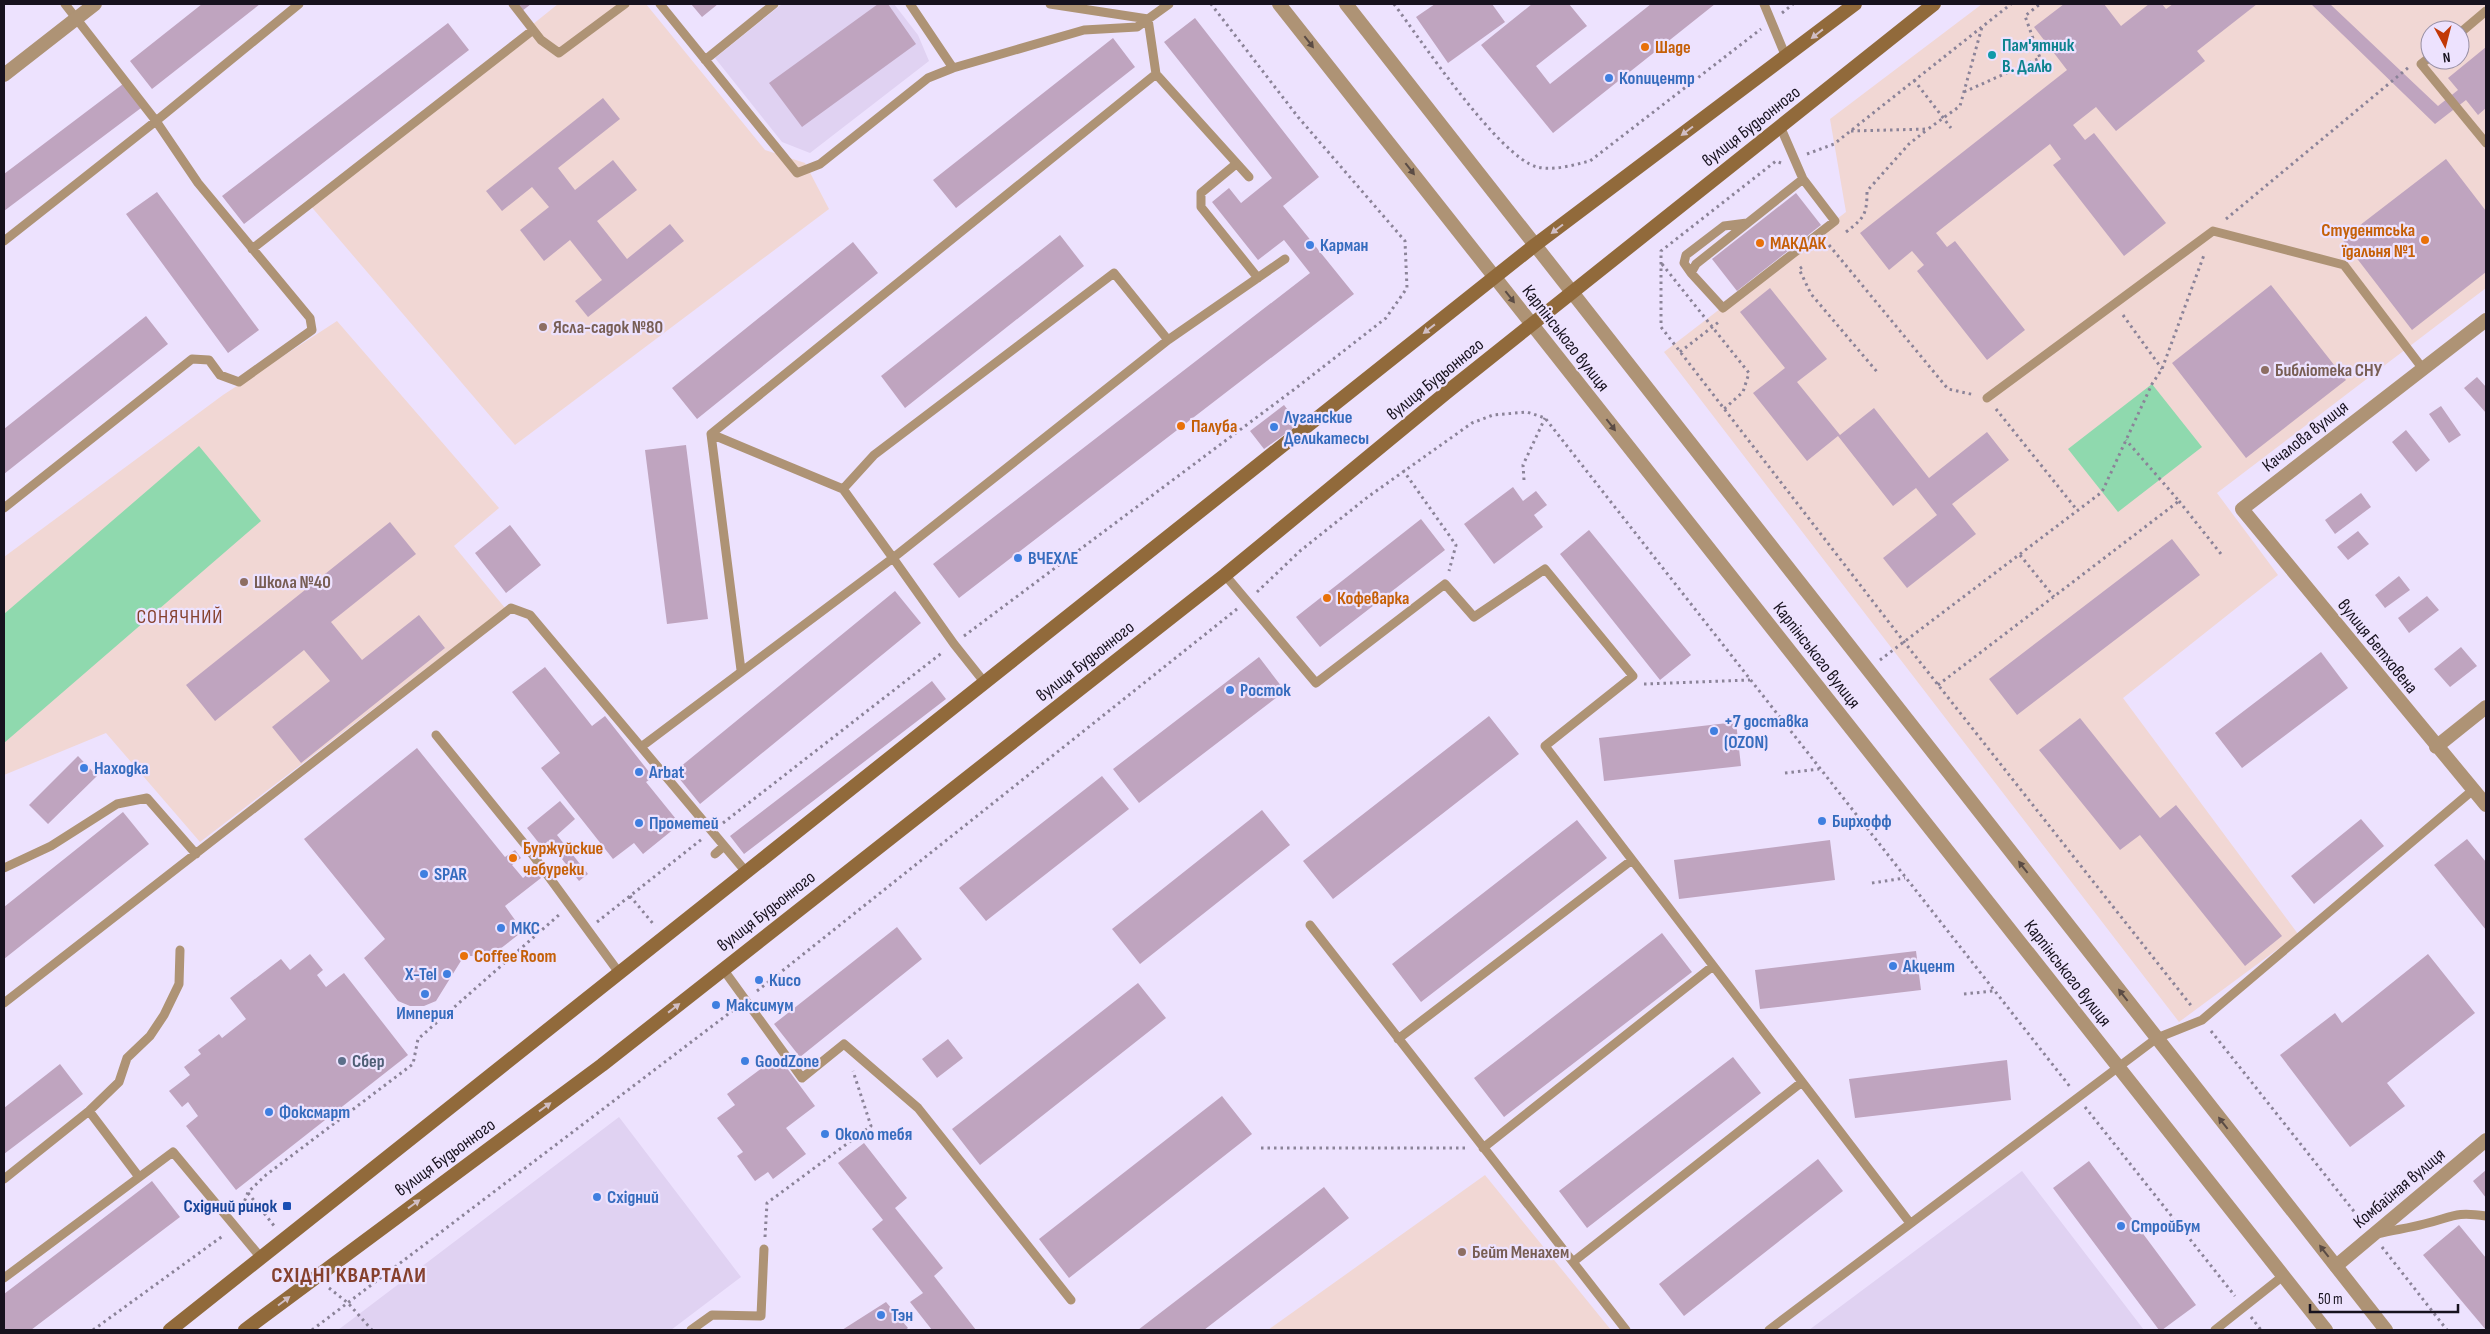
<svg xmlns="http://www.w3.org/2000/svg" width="2490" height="1334" font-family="'Sofia Sans Condensed',sans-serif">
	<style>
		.built { fill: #e0d2f2 }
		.education { fill: #f1d7d4; fill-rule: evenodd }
		.green { fill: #8fd9ae }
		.building { fill: #bfa4bf }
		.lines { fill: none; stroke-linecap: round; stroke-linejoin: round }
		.path { stroke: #8b8398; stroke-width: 3; stroke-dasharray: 2.5 4; stroke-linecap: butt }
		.service { stroke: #ae9375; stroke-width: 9 }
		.minor { stroke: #ae9375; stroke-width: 14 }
		.tertiary { stroke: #ae9375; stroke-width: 14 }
		.secondary { stroke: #916a3b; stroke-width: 14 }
		.oneway { fill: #d1bec4 }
		.oneway2 { fill: #5b4c45 }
		.food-dot { fill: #e8710a; stroke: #ede2fe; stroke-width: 2 }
		.culture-dot { fill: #0f9aa8; stroke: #ede2fe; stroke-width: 2 }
		.shop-dot { fill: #3f7fe0; stroke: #ede2fe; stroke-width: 2 }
		.education-dot { fill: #8d6e63; stroke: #ede2fe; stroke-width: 2 }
		.service-dot { fill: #5c6f8a; stroke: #ede2fe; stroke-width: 2 }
		.transit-dot { fill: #1a4fb4; stroke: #ede2fe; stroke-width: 2 }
		.labels { text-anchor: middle; stroke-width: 4.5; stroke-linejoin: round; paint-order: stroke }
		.culture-label { font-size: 18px; font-weight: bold; fill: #0d838f; stroke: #ede2fe; text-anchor: start }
		.food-label { font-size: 18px; font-weight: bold; fill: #c56008; stroke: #ede2fe; text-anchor: start }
		.shop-label { font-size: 18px; font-weight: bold; fill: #366cbe; stroke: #ede2fe; text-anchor: start }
		.street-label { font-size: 18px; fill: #17121e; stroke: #ede2fe }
		.education-label { font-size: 18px; font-weight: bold; fill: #785e54; stroke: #ede2fe; text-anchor: start }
		.service-label { font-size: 18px; font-weight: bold; fill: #4e5e75; stroke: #ede2fe; text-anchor: start }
		.transit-label { font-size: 18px; font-weight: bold; fill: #164399; stroke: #ede2fe; text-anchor: end }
		.quarter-label { font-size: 20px; letter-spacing: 1px; fill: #85402d; stroke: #ede2fe }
		.district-label { font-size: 22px; font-weight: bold; letter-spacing: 1px; fill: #85402d; stroke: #ede2fe }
	</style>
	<rect width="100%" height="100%" fill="#ede2fe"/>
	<!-- built -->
	<path class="built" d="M782,4H894L918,35L929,61L810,153L782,142L715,58Z
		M619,1117L741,1277L671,1330H338Z
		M2022,1171L2144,1330H1809L1813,1327Z"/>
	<!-- education -->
	<path class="education" d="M558,4H646L765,150L805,163L829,209L515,445L309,204Z
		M1982,4H2486V288L2217,493L2278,575L2123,698L2298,934L2179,1022L1664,352L1846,212L1830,119ZM2430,30H2460V60H2430Z
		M337,321L499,508L454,546L505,608L200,842L106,733L4,775V557L223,395Z
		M1485,1175L1611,1330H1268Z"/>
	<!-- green -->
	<path class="green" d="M2152,384L2202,447L2118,512L2068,449Z
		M199,446L261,521L4,743V614Z"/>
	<!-- building -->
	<path class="building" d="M202,4H260L152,89L130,61Z
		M516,4H531L522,11Z
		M691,4H718L702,17Z
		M878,4H888L916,44L802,127L769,83Z
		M1435,4H1492L1505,22L1448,63L1416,17Z
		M1532,4H1569L1587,26L1536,66L1550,84L1651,4H1715L1553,133L1481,45Z
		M2064,4H2104L2121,26L2149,4H2162L2166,9L2173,4H2257L2197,51L2205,61L2116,131L2096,107L2073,125L2085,140L2094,133L2166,223L2124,256L2053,165L2061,159L2050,144L1936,233L1947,247L1955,241L2025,330L1987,360L1917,271L1924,265L1912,251L1889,270L1860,233L2067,70L2034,27Z
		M2311,4H2330L2438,106L2458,90L2448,78L2486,47V108L2478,115L2466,100L2435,124Z
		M1195,18L1319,177L1283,206L1354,294L959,598L933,564L1310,273L1284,240L1258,260L1212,202L1229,188L1241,203L1272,178L1164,42Z
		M448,23L469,50L244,224L222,196Z
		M1113,38L1135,67L956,208L933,180Z
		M123,84L141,108L4,211V174Z
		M603,98L620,119L558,168L575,190L613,160L637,190L597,221L627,259L670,224L684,241L588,317L575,301L602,280L570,240L544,261L520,230L549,207L532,187L502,211L486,191Z
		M2446,159L2486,211V272L2412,330L2342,239Z
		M157,192L259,330L228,353L126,214Z
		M1796,193L1821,225L1737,291L1712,259Z
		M1060,235L1084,266L905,408L881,376Z
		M853,242L878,273L697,419L672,388Z
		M2271,285L2346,380L2246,458L2172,363Z
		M1770,288L1827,359L1797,382L1840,435L1874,408L1929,478L1987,432L2009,460L1952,504L1976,534L1907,588L1883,558L1937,515L1916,488L1893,506L1838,436L1807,461L1753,393L1785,368L1740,312Z
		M146,316L168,344L4,474V429Z
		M2477,377L2486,387V413L2464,388Z
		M1284,405L1299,424L1264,449L1250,431Z
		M2441,406L2461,435L2449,443L2429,414Z
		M2406,430L2430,460L2416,472L2392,442Z
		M686,445L708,619L667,624L645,450Z
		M1513,487L1523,501L1536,491L1547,505L1534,515L1543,527L1494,564L1464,524Z
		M2361,493L2371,507L2335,534L2325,520Z
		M1421,519L1445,550L1320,647L1296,617Z
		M390,522L416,554L331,622L362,660L419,615L445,648L301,763L272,727L330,681L304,650L215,721L186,685Z
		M510,525L541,565L506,593L475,553Z
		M1589,530L1691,655L1660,680L1560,554Z
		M2358,531L2369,544L2348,560L2337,547Z
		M2172,539L2200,575L2017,715L1989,679Z
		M2399,576L2410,590L2385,608L2375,595Z
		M895,591L921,623L700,804L674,772Z
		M2427,596L2439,610L2409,633L2398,618Z
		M2461,647L2477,666L2450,687L2434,669Z
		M2321,652L2348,688L2242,768L2215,733Z
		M1259,657L1285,691L1139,803L1113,769Z
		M545,667L592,726L605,716L653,777L646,782L680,824L643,854L634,843L613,859L541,768L560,753L512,692Z
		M932,681L946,699L744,854L730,836Z
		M1489,716L1519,754L1333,899L1303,861Z
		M2080,718L2160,818L2176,805L2282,936L2245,966L2140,835L2120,850L2039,750Z
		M1736,722L1741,766L1604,781L1599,738Z
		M417,748L505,857L515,850L521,858L512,865L523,878L534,869L541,878L505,906L523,931L491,956H464L436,1001L424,1006H410L398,1001L364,958L385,939L304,839Z
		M78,756L97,776L48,824L29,805Z
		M1102,776L1129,809L986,921L959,888Z
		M560,801L575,819L557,835L588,874L579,881L548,841L542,847L527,828Z
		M1262,810L1290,845L1140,964L1112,929Z
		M123,812L149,844L4,959V907Z
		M2361,819L2384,846L2314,904L2291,876Z
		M1577,820L1607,858L1421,1002L1392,964Z
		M2467,839L2486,862V930L2434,865Z
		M1830,840L1835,880L1679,899L1674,860Z
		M897,927L922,959L800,1057L774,1024Z
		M1662,933L1692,972L1504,1117L1474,1078Z
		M1916,951L1921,990L1760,1009L1755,970Z
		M310,954L323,970L317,975L326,987L344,973L408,1055L236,1190L186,1126L198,1116L188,1102L182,1107L169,1091L190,1075L184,1067L201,1054L198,1050L219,1034L222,1038L246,1019L230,998L281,959L290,970Z
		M2428,954L2475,1013L2387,1083L2405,1106L2350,1147L2280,1055L2335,1013L2342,1023Z
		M1138,983L1166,1018L980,1165L952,1129Z
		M948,1039L963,1058L937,1078L922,1059Z
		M778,1056L815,1106L786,1128L806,1154L773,1179L768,1172L755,1181L737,1156L743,1152L717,1118L735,1105L727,1094Z
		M1733,1057L1761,1093L1587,1228L1559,1191Z
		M2007,1060L2011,1100L1855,1118L1849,1079Z
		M60,1064L83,1094L4,1154V1108Z
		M1222,1096L1252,1134L1069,1278L1039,1239Z
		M864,1143L907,1198L895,1208L943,1268L934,1276L976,1330H932L910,1302L923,1293L872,1229L883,1220L838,1163Z
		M1818,1159L1843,1191L1684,1316L1659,1284Z
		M2089,1161L2196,1305L2162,1330H2159L2053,1188Z
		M2486,1170V1198L2473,1181Z
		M152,1181L180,1217L31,1330H4V1294Z
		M1324,1187L1349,1218L1204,1330H1138Z
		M2459,1225L2486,1258V1330L2423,1255Z
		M886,1302L908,1328L905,1330H842Z"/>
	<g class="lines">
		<!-- path -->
		<path class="path" d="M1394,4C1420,39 1499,157 1537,167C1554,171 1573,165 1590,161L1761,29
			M1782,13L1793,4
			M1914,80L1951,128
			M1964,92L2040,58L2025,16L2040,4
			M1851,131L1928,129L1960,106L1982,27
			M1807,154L1834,144L2011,4
			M1781,163L1776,161L1661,251V327L1905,643L2193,1008
			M2226,219L2409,67
			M1846,232C1864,218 1867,215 1867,191L1909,144L1928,129
			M1829,245L1948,389L1975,395
			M1662,264L1749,373L1743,392L1724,409
			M1802,267L1799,269L1811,294L1878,373
			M2123,315L2162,369
			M1680,352L1720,321
			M1996,409L2077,510
			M1403,470L1456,545L1449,571
			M1524,480L1523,465L1545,418
			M2179,501L2221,554
			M2020,555L2054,597
			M1257,592L1300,551L1369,496L1472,423L1493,415L1527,412L1545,418L2071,1088
			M964,636L1296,388L1386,318L1407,288L1405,241L1298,117L1211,4
			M1880,660L2102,492L2152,384L2162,369L2204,255
			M1644,684L1750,680
			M1938,685L2179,501L2126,440
			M1785,773L1819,769
			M723,823L943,652
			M1872,883L1905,878
			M630,896L655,926
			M597,922L702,839
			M757,991L1237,609
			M1964,994L1993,991
			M2211,1031L2364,1224
			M2085,1107L2235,1296
			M1261,1148H1467
			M248,1193L275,1227
			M240,1213L248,1192L266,1175L413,1064L418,1039L560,914
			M765,1237L767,1203L871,1126L853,1071
			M2382,1247L2447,1330
			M329,1288L348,1303L372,1330
			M2251,1317L2261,1330
			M93,1330L224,1235
			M312,1330L736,1008"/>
		<!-- service -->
		<path class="service" d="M513,4L541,40L559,53L625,4
			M660,4L797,173L820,164L928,78L953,68L1084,30L1137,27L1169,4
			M910,4L953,68
			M1050,4L1148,19L1156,74L1249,177
			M1764,4L1786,57
			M2460,33L2486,11
			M2430,57L2421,64L2486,143
			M705,60L774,4
			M1780,126L1803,179L1696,264L1691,273L1723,308L1835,221L1803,179
			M1236,164L1201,193V207L1258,278
			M4,241L156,121L299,4
			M252,249L533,30
			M1691,273L1684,263L1686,255L1724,226L1747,223
			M1168,340L1285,259
			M1987,398L2213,231L2344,265L2423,369
			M711,434L1156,74
			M711,434L741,670
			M843,489L874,455L1114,273L1168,340L893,558L954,644L985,683
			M4,508L192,359L209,360L220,375L239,382L312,330L310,318L198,183L156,121L65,4
			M1225,575L1316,683L1445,584L1474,617L1545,569L1633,676L1545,746L1910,1223
			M436,735L527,847L620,974
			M641,747L893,558L843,489L711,434
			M715,854L724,846
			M4,868L51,846L117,804L147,798L196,854
			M1310,925L1626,1330
			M723,969L802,1078L844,1044L918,1108L1071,1300
			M4,1003L511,608L530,615L747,873
			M1398,1039L1632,860
			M89,1111L139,1177
			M1483,1148L1713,966
			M4,1179L89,1111L119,1082L127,1058L150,1036L164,1015L179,984L180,950
			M2377,1234C2393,1230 2409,1228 2424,1224C2453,1217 2454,1211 2486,1216
			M1573,1262L1802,1082
			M4,1278L173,1152L262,1259
			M691,1330L712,1315L761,1316L764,1249
			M1769,1330L2157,1038L2202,1020L2473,790
			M2215,1330L2283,1276"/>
		<!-- minor -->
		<path class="minor" d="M4,75L95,4
			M2486,320L2242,509L2486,805
			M2436,747L2486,707
			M2336,1266L2486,1140"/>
		<!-- tertiary -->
		<path class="tertiary" d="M1279,4L2326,1330
			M1346,4L2386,1330"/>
		<!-- secondary -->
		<path class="secondary" d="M170,1330L1535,245L1855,4
			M245,1330L602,1065L1225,575L1447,392L1934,4"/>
	</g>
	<!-- one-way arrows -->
	<defs><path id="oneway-solid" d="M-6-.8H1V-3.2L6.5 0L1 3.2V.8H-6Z" transform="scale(1.25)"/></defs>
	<g class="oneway">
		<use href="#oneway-solid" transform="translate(1817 34) rotate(142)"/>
		<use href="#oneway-solid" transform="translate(1687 131) rotate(143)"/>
		<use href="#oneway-solid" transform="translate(1557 229) rotate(143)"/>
		<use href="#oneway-solid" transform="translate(1429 329) rotate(142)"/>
		<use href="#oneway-solid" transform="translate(674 1008) rotate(-38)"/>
		<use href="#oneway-solid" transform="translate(545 1107) rotate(-36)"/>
		<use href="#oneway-solid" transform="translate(414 1204) rotate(-36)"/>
		<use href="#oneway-solid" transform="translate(284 1301) rotate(-37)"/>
	</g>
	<g class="oneway2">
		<use href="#oneway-solid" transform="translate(1309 42) rotate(52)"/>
		<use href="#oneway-solid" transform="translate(1410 169) rotate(52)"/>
		<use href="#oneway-solid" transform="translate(1510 297) rotate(52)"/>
		<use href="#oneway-solid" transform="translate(1611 425) rotate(52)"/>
		<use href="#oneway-solid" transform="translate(2023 867) rotate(-128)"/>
		<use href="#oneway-solid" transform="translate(2123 995) rotate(-128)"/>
		<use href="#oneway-solid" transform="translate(2223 1123) rotate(-128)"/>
		<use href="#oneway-solid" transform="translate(2324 1251) rotate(-128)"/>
	</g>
	<!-- markers -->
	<g class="food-dot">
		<circle cx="1645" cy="47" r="5"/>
		<circle cx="2425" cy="240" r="5"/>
		<circle cx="1760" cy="243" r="5"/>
		<circle cx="1181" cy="426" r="5"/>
		<circle cx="1327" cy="598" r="5"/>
		<circle cx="513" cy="858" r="5"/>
		<circle cx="464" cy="956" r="5"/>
	</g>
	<circle class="culture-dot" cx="1992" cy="55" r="5"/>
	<g class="shop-dot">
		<circle cx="1609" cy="78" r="5"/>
		<circle cx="1310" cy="245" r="5"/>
		<circle cx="1274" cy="427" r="5"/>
		<circle cx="1018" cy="558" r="5"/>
		<circle cx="1230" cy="690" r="5"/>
		<circle cx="1714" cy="731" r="5"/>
		<circle cx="84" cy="768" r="5"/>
		<circle cx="639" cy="772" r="5"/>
		<circle cx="1822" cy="821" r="5"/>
		<circle cx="639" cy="823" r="5"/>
		<circle cx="424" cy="874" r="5"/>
		<circle cx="501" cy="928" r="5"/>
		<circle cx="1893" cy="966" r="5"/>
		<circle cx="447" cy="974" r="5"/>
		<circle cx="759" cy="980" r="5"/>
		<circle cx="425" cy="994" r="5"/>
		<circle cx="716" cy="1005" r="5"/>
		<circle cx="745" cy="1061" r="5"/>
		<circle cx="269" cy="1112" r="5"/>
		<circle cx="825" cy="1134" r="5"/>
		<circle cx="597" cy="1197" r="5"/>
		<circle cx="2121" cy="1226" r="5"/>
		<circle cx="881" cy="1315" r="5"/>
	</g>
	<g class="education-dot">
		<circle cx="543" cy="327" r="5"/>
		<circle cx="2265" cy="370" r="5"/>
		<circle cx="244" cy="582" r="5"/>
		<circle cx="1462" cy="1252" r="5"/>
	</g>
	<circle class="service-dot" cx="342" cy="1061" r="5"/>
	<rect class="transit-dot" x="282" y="1201" width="10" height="10" rx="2.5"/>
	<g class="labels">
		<!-- culture labels -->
		<g class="culture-label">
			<text x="2002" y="51">Пам'ятник<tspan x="2002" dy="21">В. Далю</tspan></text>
		</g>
		<!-- food labels -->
		<g class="food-label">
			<text x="1655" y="53">Шаде</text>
			<text x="2415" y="236" text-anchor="end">Студентська<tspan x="2415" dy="21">їдальня №1</tspan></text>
			<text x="1770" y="249">МАКДАК</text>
			<text x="1191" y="432">Палуба</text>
			<text x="1337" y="604">Кофеварка</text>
			<text x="523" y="854">Буржуйские<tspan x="523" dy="21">чебуреки</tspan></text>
			<text x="474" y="962">Coffee Room</text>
		</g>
		<!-- shop labels -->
		<g class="shop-label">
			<text x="1619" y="84">Копицентр</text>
			<text x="1320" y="251">Карман</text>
			<text x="1284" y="423">Луганские<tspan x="1284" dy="21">Деликатесы</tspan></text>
			<text x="1028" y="564">ВЧЕХЛЕ</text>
			<text x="1240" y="696">Росток</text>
			<text x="1724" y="727">+7 доставка<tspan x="1724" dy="21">(OZON)</tspan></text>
			<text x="94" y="774">Находка</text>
			<text x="649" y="778">Arbat</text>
			<text x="1832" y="827">Бирхофф</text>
			<text x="649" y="829">Прометей</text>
			<text x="434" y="880">SPAR</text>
			<text x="511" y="934">МКС</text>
			<text x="1903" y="972">Акцент</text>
			<text x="437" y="980" text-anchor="end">X-Tel</text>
			<text x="769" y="986">Кисо</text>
			<text x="726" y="1011">Максимум</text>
			<text x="425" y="1019" text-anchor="middle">Империя</text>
			<text x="755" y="1067">GoodZone</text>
			<text x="279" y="1118">Фоксмарт</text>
			<text x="835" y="1140">Около тебя</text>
			<text x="607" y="1203">Східний</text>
			<text x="2131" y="1232">СтройБум</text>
			<text x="891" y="1321">Тэн</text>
		</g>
		<!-- street labels -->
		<g class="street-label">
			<text transform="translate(1751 126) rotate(-38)" y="6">вулиця Будьонного</text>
			<text transform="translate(1566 338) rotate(52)" y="6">Карпінського вулиця</text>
			<text transform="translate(1435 379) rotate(-39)" y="6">вулиця Будьонного</text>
			<text transform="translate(2305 436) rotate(-38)" y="6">Качалова вулиця</text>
			<text transform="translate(2378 646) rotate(51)" y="6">вулиця Бетховена</text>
			<text transform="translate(1817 655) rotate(52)" y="6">Карпінського вулиця</text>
			<text transform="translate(1085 661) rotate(-38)" y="6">вулиця Будьонного</text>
			<text transform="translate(766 911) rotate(-38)" y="6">вулиця Будьонного</text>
			<text transform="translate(2068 973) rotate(52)" y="6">Карпінського вулиця</text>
			<text transform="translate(445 1157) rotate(-36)" y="6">вулиця Будьонного</text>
			<text transform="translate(2399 1188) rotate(-40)" y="6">Комбайная вулиця</text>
		</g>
		<!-- education labels -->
		<g class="education-label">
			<text x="553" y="333">Ясла-садок №80</text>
			<text x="2275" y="376">Библіотека СНУ</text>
			<text x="254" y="588">Школа №40</text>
			<text x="1472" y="1258">Бейт Менахем</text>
		</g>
		<!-- service labels -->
		<g class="service-label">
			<text x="352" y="1067">Сбер</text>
		</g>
		<!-- transit labels -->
		<g class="transit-label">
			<text x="277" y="1212">Східний ринок</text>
		</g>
		<!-- quarter labels -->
		<g class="quarter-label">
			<text x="180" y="623">СОНЯЧНИЙ</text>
		</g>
		<!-- district labels -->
		<g class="district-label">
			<text x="349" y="1282">СХІДНІ КВАРТАЛИ</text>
		</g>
	</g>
	<!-- border -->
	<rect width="2490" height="1334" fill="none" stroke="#17121e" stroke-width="10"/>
	<!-- north arrow -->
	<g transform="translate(2445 45) rotate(173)"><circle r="24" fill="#ede2fe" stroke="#978fa4"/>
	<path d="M0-4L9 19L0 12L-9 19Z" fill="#c23907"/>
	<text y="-8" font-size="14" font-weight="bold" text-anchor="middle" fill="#17121e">N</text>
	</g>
	<!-- scale -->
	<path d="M2310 1304v8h148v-8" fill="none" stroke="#17121e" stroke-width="2.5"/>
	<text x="2318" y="1304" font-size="15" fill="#17121e" stroke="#ede2fe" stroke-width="4" paint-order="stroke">50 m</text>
</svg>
